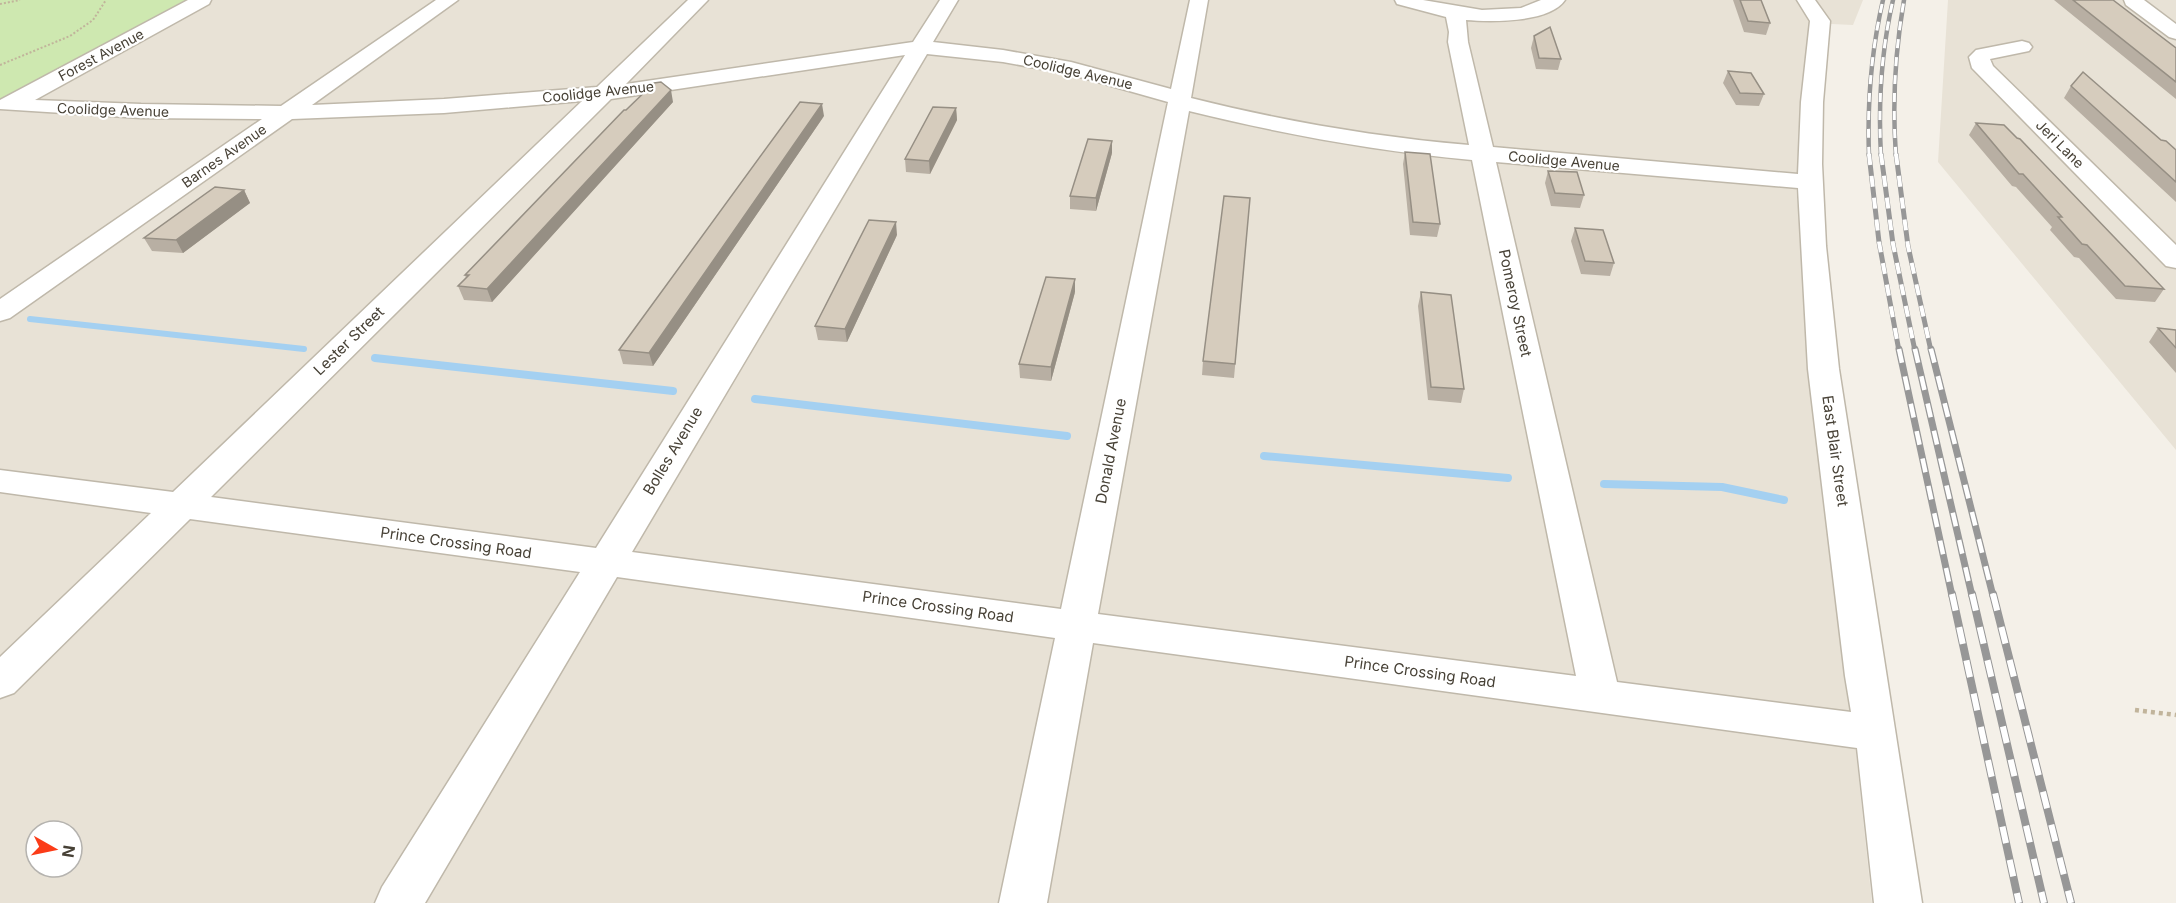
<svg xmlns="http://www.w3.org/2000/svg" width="2176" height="903" font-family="Inter,sans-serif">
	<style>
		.residential { fill: #e8e2d6; fill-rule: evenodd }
		.green { fill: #cee8b0 }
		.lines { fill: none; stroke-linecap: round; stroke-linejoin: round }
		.stream-far1 { stroke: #a4d0f1; stroke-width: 6 }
		.stream { stroke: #a4d0f1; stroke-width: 8 }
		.minor-casing { stroke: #bfb8aa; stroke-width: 3 }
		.path-far1 { stroke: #c1b49b; stroke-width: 2; stroke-dasharray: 2 2; stroke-linecap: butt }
		.path { stroke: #c1b49b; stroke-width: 4.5; stroke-dasharray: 4 4; stroke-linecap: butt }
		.minor { fill: #fff; fill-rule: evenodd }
		.rail-far3-casing { stroke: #979797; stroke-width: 4.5 }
		.rail-far2-casing { stroke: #979797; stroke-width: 5 }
		.rail-far1-casing { stroke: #979797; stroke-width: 7 }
		.rail-casing { stroke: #979797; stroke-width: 8 }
		.rail-far3 { stroke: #fff; stroke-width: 3; stroke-dasharray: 9; stroke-linecap: butt }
		.rail-far2 { stroke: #fff; stroke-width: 4; stroke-dasharray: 11; stroke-linecap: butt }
		.rail-far1 { stroke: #fff; stroke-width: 4.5; stroke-dasharray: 14; stroke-linecap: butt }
		.rail { stroke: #fff; stroke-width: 6; stroke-dasharray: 17; stroke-linecap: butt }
		.wall { fill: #b8afa3 }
		.shaded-wall { fill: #968f84 }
		.building { fill: #d6ccbd; stroke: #968f84; stroke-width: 1.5 }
		.labels { text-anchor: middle; stroke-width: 4.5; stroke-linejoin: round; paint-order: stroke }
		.far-street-label { font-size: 14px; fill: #474136; stroke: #fff }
		.street-label { font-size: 15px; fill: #474136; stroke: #fff }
	</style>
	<rect width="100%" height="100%" fill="#f4f0e8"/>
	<!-- residential -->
	<path class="residential" d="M190,0H1863L1853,25L1810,23L1796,188L1872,903H0V102ZM36,831H72V867H36Z
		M1948,0H2176V450L1938,162Z"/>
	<!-- green -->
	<path class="green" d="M0,0H190L0,102Z"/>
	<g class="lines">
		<!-- stream-far1 -->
		<path class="stream-far1" d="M30,319L304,349"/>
		<!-- stream -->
		<path class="stream" d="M375,358L673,391
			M755,399L1067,436
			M1264,456L1508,478
			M1604,484L1722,487L1784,500"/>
		<defs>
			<path id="minor" d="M188,0H211L209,4L35,100L141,104L281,106L436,0H458L312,105L444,99L597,87L688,0H708L626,84L913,42L940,0H958L933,42L1003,50L1071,62L1171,89L1190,0H1208L1191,98C1283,121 1374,137 1469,145L1448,42L1449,32L1446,17L1397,4L1395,0H1423L1482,10L1521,8L1541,0H1565C1550,23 1491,22 1466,20L1468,42L1493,147L1798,174L1801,102L1810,21L1797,0H1815L1830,21L1823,102L1822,164L1826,246L1839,369L1922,903H1874L1857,748L1093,643L1047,903H999L1055,638L617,577L425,903H375L382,887L580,572L190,519L14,693L0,698V657L151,513L0,492V470L173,492L582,101L444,113L292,119L10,318L0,321V299L262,119L141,118L0,109V100ZM927,54L1003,62L1069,74L1168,102L1061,609L632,552ZM905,55L596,548L211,497L611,99ZM1189,111C1282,134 1375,151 1472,160L1576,676L1098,614ZM1496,162L1798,188L1808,369L1845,676L1851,712L1617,682Z
				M2124,0H2144L2176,24V39L2169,37L2126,5Z
				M2022,41L2029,43L2032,47L2029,51L1990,59L1993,66L2176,245V268L2166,266L1972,68L1969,57L1976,50Z"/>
		</defs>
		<!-- minor casing -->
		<use href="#minor" class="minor-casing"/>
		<!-- path-far1 -->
		<path class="path-far1" d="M0,4L20,0
			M0,65L70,36L93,20L106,0"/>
		<!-- path -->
		<path class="path" d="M2135,710L2176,715"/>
		<!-- minor -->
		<use href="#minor" class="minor"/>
		<defs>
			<path id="rail-far3" d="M1869,156C1867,102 1871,52 1883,0
				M1881,156C1878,102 1881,52 1893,0
				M1896,156C1892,103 1895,52 1904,0"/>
			<path id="rail-far2" d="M1869,154L1879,242L1899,351
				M1881,154L1893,244L1915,351
				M1896,154L1908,246L1931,351"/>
			<path id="rail-far1" d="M1899,349L1952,596
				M1915,349L1972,596
				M1931,349L1993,596"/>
			<path id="rail" d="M1952,594L2019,903
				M1972,594L2044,903
				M1993,594L2071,903"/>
		</defs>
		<!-- rail-far3 casing -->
		<use href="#rail-far3" class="rail-far3-casing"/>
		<!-- rail-far2 casing -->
		<use href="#rail-far2" class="rail-far2-casing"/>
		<!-- rail-far1 casing -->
		<use href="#rail-far1" class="rail-far1-casing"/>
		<!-- rail casing -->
		<use href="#rail" class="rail-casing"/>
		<!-- rail-far3 -->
		<use href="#rail-far3" class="rail-far3"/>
		<!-- rail-far2 -->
		<use href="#rail-far2" class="rail-far2"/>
		<!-- rail-far1 -->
		<use href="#rail-far1" class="rail-far1"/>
		<!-- rail -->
		<use href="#rail" class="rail"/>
	</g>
	<!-- wall -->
	<path class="wall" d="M1733,0H1761L1770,23L1766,35L1744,32Z
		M2054,0H2113L2176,48V99Z
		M1534,36L1561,59L1558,70L1536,69L1531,48Z
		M1728,71L1764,94L1759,106L1736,105L1723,83Z
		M2071,86L2176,150V202L2064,98Z
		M673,102L492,302L464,300L458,286L466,278L465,275L626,110Z
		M956,108L957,120L930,174L906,172L905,159Z
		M824,116L653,366L623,364L619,350Z
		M1976,123L2164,289L2155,302L2116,299L2079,258L2074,257L2050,230L2052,227L2016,187L2012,186L1969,135Z
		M1405,152L1440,224L1437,237L1410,235L1403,164Z
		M1112,153L1096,211L1070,209V196Z
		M1548,171L1584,195L1580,208L1551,206L1545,183Z
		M244,190L250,203L183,253L152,251L144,238Z
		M1250,198L1234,378L1202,375L1203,361Z
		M1575,228L1614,263L1610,276L1581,274L1571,241Z
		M897,235L847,342L818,340L815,326Z
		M1075,292L1051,381L1020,378L1019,364Z
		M1421,292L1464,389L1461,403L1428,400L1418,306Z
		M2158,328L2176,330V373L2149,342Z"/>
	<!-- shaded-wall -->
	<path class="shaded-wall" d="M671,90L673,102L492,302L487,289Z
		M822,104L824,116L653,366L649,353Z
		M956,108L957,120L930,174L929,161Z
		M1112,141V153L1096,211V198Z
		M244,190L250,203L183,253L176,240Z
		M896,222L897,235L847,342L845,329Z
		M1075,279V292L1051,381V367Z"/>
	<!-- building -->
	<path class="building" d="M1740,0H1761L1770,23L1748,21Z
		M2073,0H2113L2176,48V82Z
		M1550,27L1561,59L1539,58L1534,36Z
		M1728,71L1751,73L1764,94L1740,93Z
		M2083,72L2161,140L2166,141L2176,150V182L2071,86Z
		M661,82L671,90L487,289L458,286L469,275H465L624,110H626L654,83Z
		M800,102L822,104L649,353L619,350Z
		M933,107L956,108L929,161L905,159Z
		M1976,123L2004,125L2017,138L2020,139L2164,289L2125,286L2087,245L2082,244L2058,217H2062L2023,174H2019Z
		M1088,139L1112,141L1096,198L1070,196Z
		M1405,152L1430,154L1440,224L1413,222Z
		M1548,171L1577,172L1584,195L1555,193Z
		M215,187L244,190L176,240L144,238Z
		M1224,196L1250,198L1235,364L1203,361Z
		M869,220L896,222L845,329L815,326Z
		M1575,228L1603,230L1614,263L1585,261Z
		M1046,277L1075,279L1051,367L1019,364Z
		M1421,292L1451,295L1464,389L1431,387Z
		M2158,328L2176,330V348Z"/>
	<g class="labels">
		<!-- far-street labels -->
		<g class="far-street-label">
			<text transform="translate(101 55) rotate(-28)" y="5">Forest Avenue</text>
			<text transform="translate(1078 72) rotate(13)" y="5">Coolidge Avenue</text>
			<text transform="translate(598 92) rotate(-6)" y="5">Coolidge Avenue</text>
			<text transform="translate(113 110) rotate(2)" y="5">Coolidge Avenue</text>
			<text transform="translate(2060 144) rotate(45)" y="5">Jeri Lane</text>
			<text transform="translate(224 156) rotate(-35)" y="5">Barnes Avenue</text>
			<text transform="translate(1564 161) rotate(5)" y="5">Coolidge Avenue</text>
		</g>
		<!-- street labels -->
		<g class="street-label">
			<text transform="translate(1515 303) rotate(78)" y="5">Pomeroy Street</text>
			<text transform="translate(349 341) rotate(-44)" y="5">Lester Street</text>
			<text transform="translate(673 451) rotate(-59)" y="5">Bolles Avenue</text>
			<text transform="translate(1111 451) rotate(-79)" y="5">Donald Avenue</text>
			<text transform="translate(1835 451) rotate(82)" y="5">East Blair Street</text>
			<text transform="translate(456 543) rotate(8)" y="5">Prince Crossing Road</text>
			<text transform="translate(938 607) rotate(8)" y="5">Prince Crossing Road</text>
			<text transform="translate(1420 672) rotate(8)" y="5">Prince Crossing Road</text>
		</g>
	</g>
	<!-- north arrow -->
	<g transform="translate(54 849) rotate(99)"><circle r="28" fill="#ffffff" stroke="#b5b3af" stroke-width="1.5"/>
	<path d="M0-4.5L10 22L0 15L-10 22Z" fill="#fb3c18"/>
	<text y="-9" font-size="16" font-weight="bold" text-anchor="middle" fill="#474136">N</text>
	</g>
</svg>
